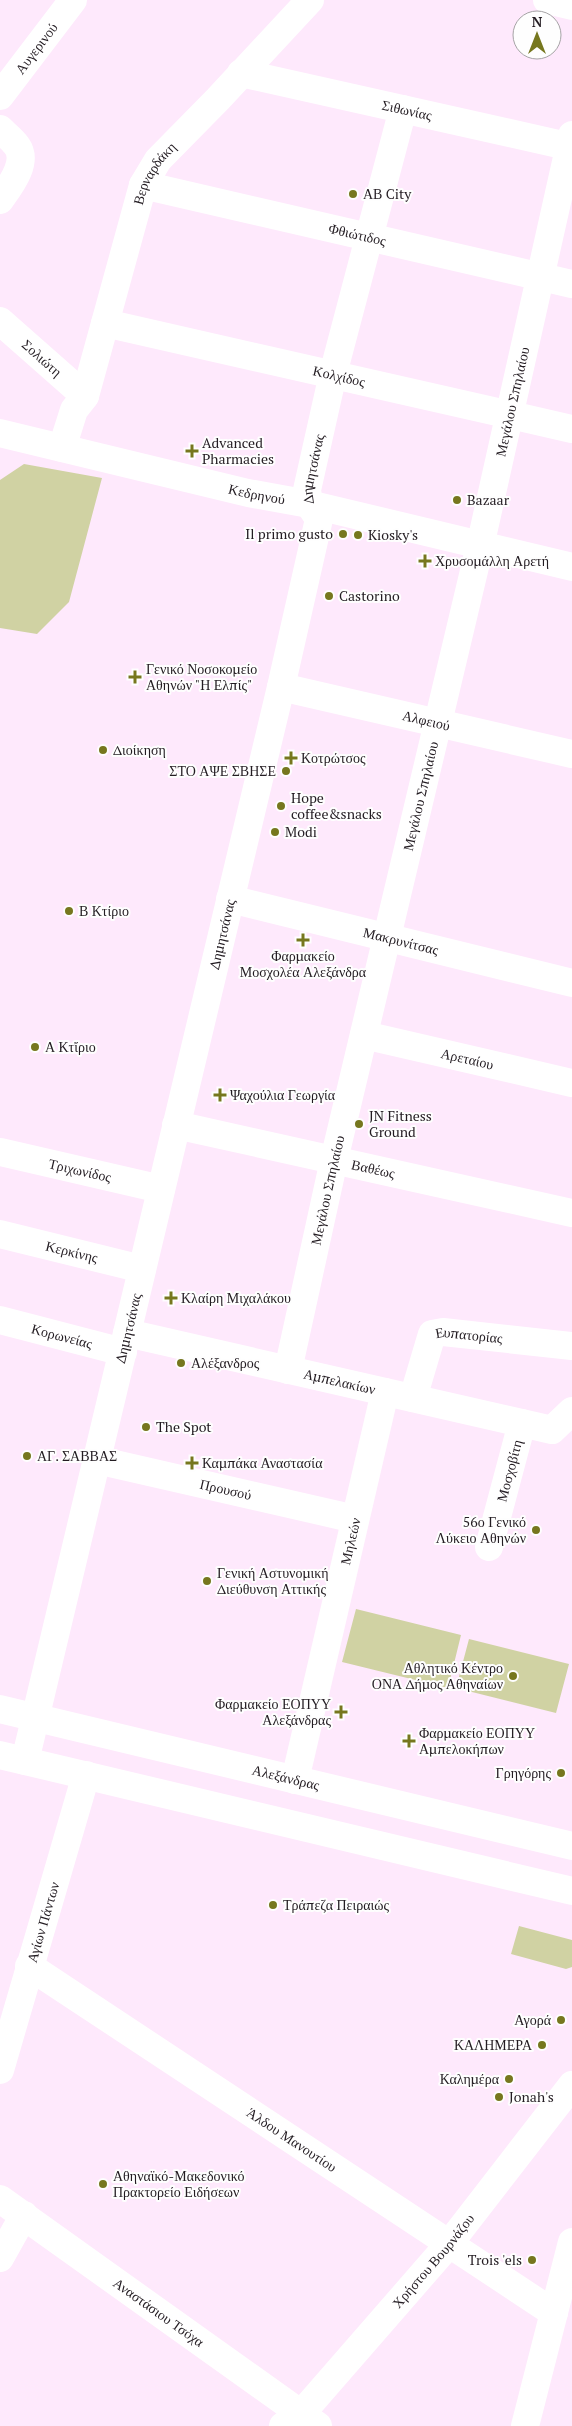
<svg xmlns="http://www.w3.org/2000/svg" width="572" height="2426" font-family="'PT Serif',serif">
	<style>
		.green { fill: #d0d2a3 }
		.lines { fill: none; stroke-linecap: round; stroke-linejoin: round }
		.minor { stroke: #fff; stroke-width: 28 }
		.major { stroke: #fff; stroke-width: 28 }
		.poi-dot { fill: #76771e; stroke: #fefefe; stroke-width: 2 }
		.labels { text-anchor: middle; stroke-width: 4; stroke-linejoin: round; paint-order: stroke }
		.street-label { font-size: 14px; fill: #231c22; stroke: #fefefe }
		.poi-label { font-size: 14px; fill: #231c22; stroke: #fefefe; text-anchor: start }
	</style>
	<rect width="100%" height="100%" fill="#fee9fc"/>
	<!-- green -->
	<path class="green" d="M24,464L102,478L69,602L37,634L0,628V480Z
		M356,1609L461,1635L448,1688L342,1662Z
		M469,1639L569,1664L556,1713L456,1688Z
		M519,1926L572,1940V1967L566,1969L511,1954Z"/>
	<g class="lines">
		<!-- minor -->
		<g class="minor">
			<path d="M547,0L572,6"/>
			<path id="s1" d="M241,73L572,147"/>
			<path id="s2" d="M0,96L73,0"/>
			<path d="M0,129C5,134 13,140 17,146C29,163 9,187 0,200"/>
			<path id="s3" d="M143,185L572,284"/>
			<path id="s4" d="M0,321L85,396"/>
			<path id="s5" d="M105,323L572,429"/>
			<path id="s6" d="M0,433L248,493L309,504L572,567"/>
			<path id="s7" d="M62,448L74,410L85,396L143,185L158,160L218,99L310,0"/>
			<path id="s8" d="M281,687L572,754"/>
			<path id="s9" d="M230,899L572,983"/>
			<path id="s10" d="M364,1035L572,1083"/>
			<path id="s11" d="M176,1125L572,1213"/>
			<path id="s12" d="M0,1152L161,1189"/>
			<path id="s13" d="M0,1234L142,1269"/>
			<path id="s14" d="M0,1320L123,1352"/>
			<path id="s15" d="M127,1333L552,1430L572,1411"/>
			<path id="s16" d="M288,1370L334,1160L483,533L572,135"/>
			<path id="s17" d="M413,1398L432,1334L443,1332L572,1346"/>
			<path id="s18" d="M97,1460L355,1519"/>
			<path id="s19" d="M489,1547L522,1423"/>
			<path id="s20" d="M25,1761L281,687L319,519L309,504L307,490L333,374L403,109"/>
			<path id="s21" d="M295,1780L385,1392"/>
			<path id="s22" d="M29,1966L554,2313"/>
			<path id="s23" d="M0,2070L86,1775"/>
			<path id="s24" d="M0,2199L318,2426"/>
			<path d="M0,2258L24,2215"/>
			<path id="s25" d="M283,2426L301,2414L449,2244L572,2085"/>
			<path d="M525,2426L572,2242"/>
		</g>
		<!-- major -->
		<g class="major">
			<path id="s26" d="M0,1709L572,1846"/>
			<path d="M0,1755L572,1891"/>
		</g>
	</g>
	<!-- markers -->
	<g class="poi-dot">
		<circle cx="353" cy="194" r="5"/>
		<path d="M189.5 443.5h5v5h5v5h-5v5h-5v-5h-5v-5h5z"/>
		<circle cx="457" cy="500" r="5"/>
		<circle cx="343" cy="534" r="5"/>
		<circle cx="358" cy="535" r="5"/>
		<path d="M422.5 553.5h5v5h5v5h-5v5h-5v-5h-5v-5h5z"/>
		<circle cx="329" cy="596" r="5"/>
		<path d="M132.5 669.5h5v5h5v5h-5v5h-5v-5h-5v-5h5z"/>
		<circle cx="103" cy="750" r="5"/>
		<path d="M288.5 750.5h5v5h5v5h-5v5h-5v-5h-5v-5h5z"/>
		<circle cx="286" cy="771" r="5"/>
		<circle cx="281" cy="806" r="5"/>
		<circle cx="275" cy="832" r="5"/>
		<circle cx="69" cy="911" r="5"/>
		<path d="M300.5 932.5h5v5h5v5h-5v5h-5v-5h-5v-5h5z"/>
		<circle cx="35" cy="1047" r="5"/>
		<path d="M217.5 1087.5h5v5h5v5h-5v5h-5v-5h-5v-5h5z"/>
		<circle cx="359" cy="1124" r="5"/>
		<path d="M168.5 1290.5h5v5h5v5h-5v5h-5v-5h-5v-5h5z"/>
		<circle cx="181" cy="1363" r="5"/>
		<circle cx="146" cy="1427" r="5"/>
		<circle cx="27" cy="1456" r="5"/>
		<path d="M189.5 1455.5h5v5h5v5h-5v5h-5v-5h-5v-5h5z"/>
		<circle cx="536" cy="1530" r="5"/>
		<circle cx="207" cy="1581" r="5"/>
		<circle cx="513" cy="1676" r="5"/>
		<path d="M338.5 1704.5h5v5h5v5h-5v5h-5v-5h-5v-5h5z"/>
		<path d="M406.5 1733.5h5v5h5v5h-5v5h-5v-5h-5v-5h5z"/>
		<circle cx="561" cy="1773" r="5"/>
		<circle cx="273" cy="1905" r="5"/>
		<circle cx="561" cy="2020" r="5"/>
		<circle cx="542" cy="2045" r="5"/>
		<circle cx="509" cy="2079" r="5"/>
		<circle cx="499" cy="2097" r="5"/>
		<circle cx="103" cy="2184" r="5"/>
		<circle cx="532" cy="2260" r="5"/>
	</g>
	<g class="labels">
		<!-- street labels -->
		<g class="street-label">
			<text dy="5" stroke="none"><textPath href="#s2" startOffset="60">Αυγερινού</textPath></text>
			<text dy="5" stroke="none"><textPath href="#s1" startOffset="170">Σιθωνίας</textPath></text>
			<text dy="5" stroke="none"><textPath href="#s7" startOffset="292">Βερναρδάκη</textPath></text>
			<text dy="5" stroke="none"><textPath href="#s3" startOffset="220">Φθιώτιδος</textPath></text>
			<text dy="5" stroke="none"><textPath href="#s4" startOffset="56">Σολιώτη</textPath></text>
			<text dy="5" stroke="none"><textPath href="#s5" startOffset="240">Κολχίδος</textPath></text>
			<text dy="5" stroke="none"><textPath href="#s16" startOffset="994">Μεγάλου Σπηλαίου</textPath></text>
			<text dy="5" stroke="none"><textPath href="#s20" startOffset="1330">Δημητσάνας</textPath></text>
			<text dy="5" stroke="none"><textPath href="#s6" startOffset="264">Κεδρηνού</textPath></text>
			<text dy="5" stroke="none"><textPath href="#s8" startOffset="149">Αλφειού</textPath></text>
			<text dy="5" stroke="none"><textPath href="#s16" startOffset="589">Μεγάλου Σπηλαίου</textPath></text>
			<text dy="5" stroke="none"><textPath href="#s20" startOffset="850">Δημητσάνας</textPath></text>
			<text dy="5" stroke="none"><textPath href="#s9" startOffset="176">Μακρυνίτσας</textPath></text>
			<text dy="5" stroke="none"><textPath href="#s10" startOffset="106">Αρεταίου</textPath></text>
			<text dy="5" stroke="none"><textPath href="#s11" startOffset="202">Βαθέως</textPath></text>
			<text dy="5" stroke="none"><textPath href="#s12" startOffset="82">Τριχωνίδος</textPath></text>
			<text dy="5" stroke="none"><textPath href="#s16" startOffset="184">Μεγάλου Σπηλαίου</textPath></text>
			<text dy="5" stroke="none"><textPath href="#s13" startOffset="74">Κερκίνης</textPath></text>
			<text dy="5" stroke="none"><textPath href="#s20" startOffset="445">Δημητσάνας</textPath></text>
			<text dy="5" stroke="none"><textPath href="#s14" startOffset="64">Κορωνείας</textPath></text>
			<text dy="5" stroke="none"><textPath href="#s17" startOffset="104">Ευπατορίας</textPath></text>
			<text dy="5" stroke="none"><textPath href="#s15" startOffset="218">Αμπελακίων</textPath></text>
			<text dy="5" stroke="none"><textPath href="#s19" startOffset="79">Μοσχοβίτη</textPath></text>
			<text dy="5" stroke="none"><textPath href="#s18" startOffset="132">Προυσού</textPath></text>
			<text dy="5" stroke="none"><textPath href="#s21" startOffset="245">Μηλεών</textPath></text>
			<text dy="5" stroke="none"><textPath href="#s26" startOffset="294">Αλεξάνδρας</textPath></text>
			<text dy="5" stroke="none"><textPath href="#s23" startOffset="154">Αγίων Πάντων</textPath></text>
			<text dy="5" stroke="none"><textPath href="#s22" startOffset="315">Άλδου Μανουτίου</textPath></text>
			<text dy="5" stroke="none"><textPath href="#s25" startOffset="224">Χρήστου Βουρνάζου</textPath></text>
			<text dy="5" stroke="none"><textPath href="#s24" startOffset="195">Αναστάσιου Τσόχα</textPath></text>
		</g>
		<!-- poi labels -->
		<g class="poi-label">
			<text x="363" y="199">ΑΒ City</text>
			<text x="202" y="448">Advanced<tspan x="202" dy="16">Pharmacies</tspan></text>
			<text x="467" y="505">Bazaar</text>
			<text x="333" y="539" text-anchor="end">Il primo gusto</text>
			<text x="368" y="540">Kiosky's</text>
			<text x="435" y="566">Χρυσομάλλη Αρετή</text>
			<text x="339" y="601">Castorino</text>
			<text x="146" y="674">Γενικό Νοσοκομείο<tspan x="146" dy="16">Αθηνών "Η Ελπίς"</tspan></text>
			<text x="113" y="755">Διοίκηση</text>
			<text x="301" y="763">Κοτρώτσος</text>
			<text x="276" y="776" text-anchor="end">ΣΤΟ ΑΨΕ ΣΒΗΣΕ</text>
			<text x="291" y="803">Hope<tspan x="291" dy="16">coffee&amp;snacks</tspan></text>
			<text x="285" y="837">Modi</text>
			<text x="79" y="916">Β Κτίριο</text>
			<text x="303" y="961" text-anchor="middle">Φαρμακείο<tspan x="303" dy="16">Μοσχολέα Αλεξάνδρα</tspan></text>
			<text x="45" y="1052">Α Κτἴριο</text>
			<text x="230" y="1100">Ψαχούλια Γεωργία</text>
			<text x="369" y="1121">JN Fitness<tspan x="369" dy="16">Ground</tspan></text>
			<text x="181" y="1303">Κλαίρη Μιχαλάκου</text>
			<text x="191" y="1368">Αλέξανδρος</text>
			<text x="156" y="1432">The Spot</text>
			<text x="37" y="1461">ΑΓ. ΣΑΒΒΑΣ</text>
			<text x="202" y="1468">Καμπάκα Αναστασία</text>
			<text x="526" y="1527" text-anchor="end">56ο Γενικό<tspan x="526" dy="16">Λύκειο Αθηνών</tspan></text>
			<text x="217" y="1578">Γενική Αστυνομική<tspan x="217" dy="16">Διεύθυνση Αττικής</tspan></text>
			<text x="503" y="1673" text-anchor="end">Αθλητικό Κέντρο<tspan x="503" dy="16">ΟΝΑ Δήμος Αθηναίων</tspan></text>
			<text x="331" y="1709" text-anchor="end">Φαρμακείο ΕΟΠΥΥ<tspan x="331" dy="16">Αλεξάνδρας</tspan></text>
			<text x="419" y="1738">Φαρμακείο ΕΟΠΥΥ<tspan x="419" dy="16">Αμπελοκήπων</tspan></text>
			<text x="551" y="1778" text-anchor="end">Γρηγόρης</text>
			<text x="283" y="1910">Τράπεζα Πειραιώς</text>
			<text x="551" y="2025" text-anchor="end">Αγορά</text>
			<text x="532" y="2050" text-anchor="end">ΚΑΛΗΜΕΡΑ</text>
			<text x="499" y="2084" text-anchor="end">Καλημέρα</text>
			<text x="509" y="2102">Jonah's</text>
			<text x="113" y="2181">Αθηναϊκό-Μακεδονικό<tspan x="113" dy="16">Πρακτορείο Ειδήσεων</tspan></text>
			<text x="522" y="2265" text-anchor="end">Trois 'els</text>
		</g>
	</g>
	<!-- north arrow -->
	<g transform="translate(537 35)"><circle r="24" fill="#fefefe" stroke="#a6a4a6"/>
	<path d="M0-4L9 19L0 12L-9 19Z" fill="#76771e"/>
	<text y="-8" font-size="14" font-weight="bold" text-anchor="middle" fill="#231c22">N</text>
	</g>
</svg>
